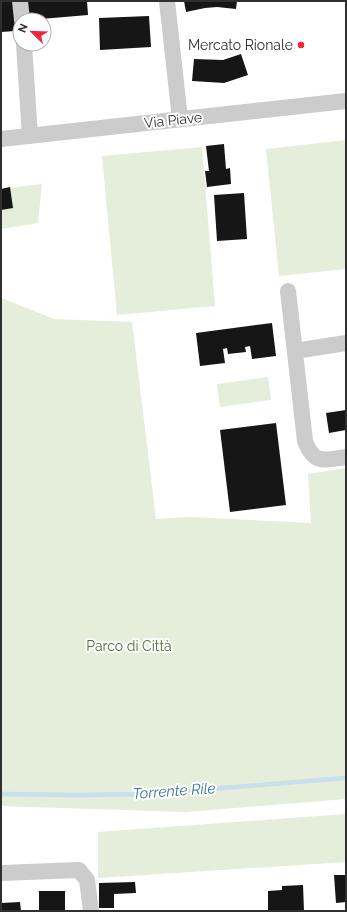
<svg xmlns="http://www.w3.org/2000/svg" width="347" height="912" font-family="Raleway,sans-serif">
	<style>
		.green { fill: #e5eddb }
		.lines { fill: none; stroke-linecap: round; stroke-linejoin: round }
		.stream { stroke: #c6e0ee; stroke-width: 4.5 }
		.building { fill: #161616 }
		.minor { stroke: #ccc; stroke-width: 16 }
		.poi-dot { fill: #f0263d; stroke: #fff; stroke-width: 1.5 }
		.labels { text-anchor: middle; stroke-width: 4; stroke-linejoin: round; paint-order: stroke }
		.poi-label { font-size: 14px; fill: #2f2f2f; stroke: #fff; text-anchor: end }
		.street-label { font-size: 14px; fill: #2f2f2f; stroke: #fff }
		.park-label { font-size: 14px; fill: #536d39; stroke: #fff }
		.water-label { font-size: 15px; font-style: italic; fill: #377596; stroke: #fff }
	</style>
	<rect width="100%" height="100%" fill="#fff"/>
	<!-- green -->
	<path class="green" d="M346,140V269L279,276L266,149Z
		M202,147L215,306L117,315L102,156Z
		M42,184L38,223L1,229V189Z
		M1,299H4L54,319L132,322L156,519L190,517L311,523L308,474L346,468V799L186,812L1,806Z
		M268,377L271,400L220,407L217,384Z
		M346,814V862L98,878V832Z"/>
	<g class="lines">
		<!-- stream -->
		<path class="stream" d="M1,794L78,795L147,794L346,778"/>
	</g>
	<!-- building -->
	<path class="building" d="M1,1H14L15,31L1,32Z
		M24,1H87L88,15L29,20Z
		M184,1H237L236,9L217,7L205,8L186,12Z
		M149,16L151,47L100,50L99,18Z
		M241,54L248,75L224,83L192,81L194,59L223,60Z
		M224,144L226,169L230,168L231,184L207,187L205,171H209L206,146Z
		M10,187L13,208L1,210V189Z
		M244,193L247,239L217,241L214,195Z
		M272,323L276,356L252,359L250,346L245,347L246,352L228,354L227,348L223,349L225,363L200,366L196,333Z
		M346,410V430L329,433L326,413Z
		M276,423L286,505L230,512L220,430Z
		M334,875H346V902L336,903Z
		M135,882L136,893L114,894V908H99V883Z
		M303,885L304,911H268V891L282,890V886Z
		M39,891H65V911H39Z
		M20,902L21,911H1V903Z"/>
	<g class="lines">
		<!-- minor -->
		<path class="minor" d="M20,1L22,20
			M167,1L180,119
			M24,44L30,136
			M1,139L346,101
			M288,291L305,441C314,465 324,460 346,457
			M295,351L346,343
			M1,873L79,870L87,880L91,911"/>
	</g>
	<!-- markers -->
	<circle class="poi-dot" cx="301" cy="45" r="4"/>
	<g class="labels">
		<!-- poi labels -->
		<g class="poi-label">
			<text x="293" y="50">Mercato Rionale</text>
		</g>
		<!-- street labels -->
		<g class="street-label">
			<text transform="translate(173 120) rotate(-6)" y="5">Via Piave</text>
		</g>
		<!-- park labels -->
		<g class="park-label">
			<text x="129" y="651">Parco di Città</text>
		</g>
		<!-- water labels -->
		<g class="water-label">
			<text transform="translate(174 791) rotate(-4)" y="5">Torrente Rile</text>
		</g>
	</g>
	<!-- border -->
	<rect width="347" height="912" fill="none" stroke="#2f2f2f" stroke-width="4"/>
	<!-- north arrow -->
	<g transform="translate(32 32) rotate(293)"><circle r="19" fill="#ffffff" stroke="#acacac"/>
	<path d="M0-3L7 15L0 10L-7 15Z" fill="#f0263d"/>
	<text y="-6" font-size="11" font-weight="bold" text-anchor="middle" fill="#2f2f2f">N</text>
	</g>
</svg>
